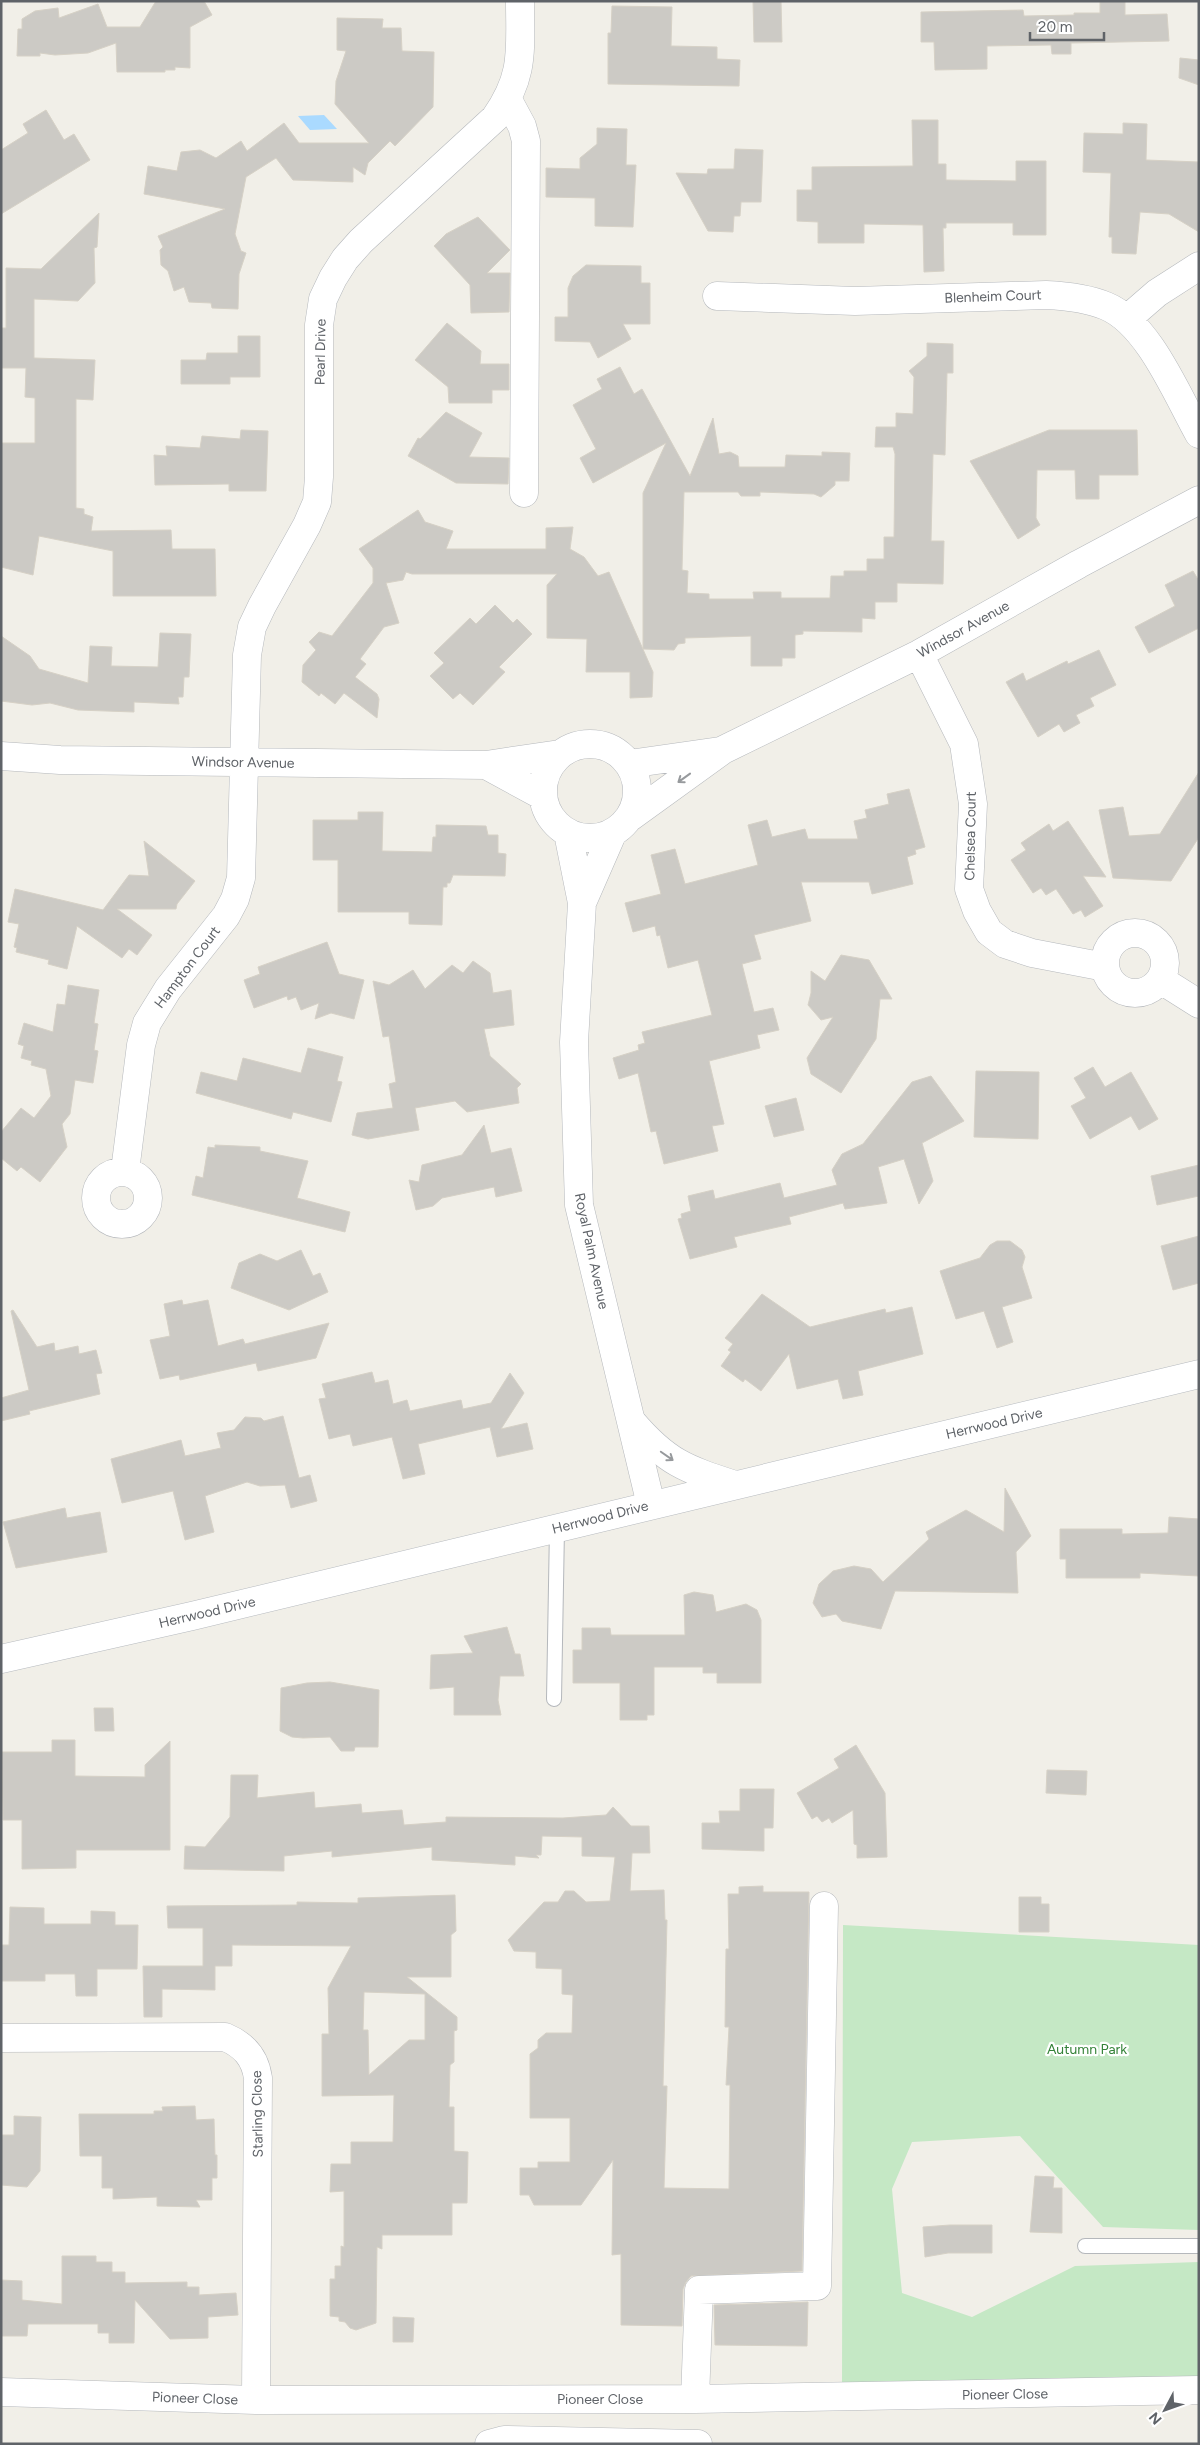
<svg xmlns="http://www.w3.org/2000/svg" width="1200" height="2445" font-family="Figtree,sans-serif">
	<style>
		.green { fill: #c5e8c5 }
		.water { fill: #aadaff }
		.building { fill: #cccac5; stroke: #d6d1c6; fill-rule: evenodd }
		.lines { fill: none; stroke-linecap: round; stroke-linejoin: round }
		.lane-casing { stroke: #b5b8bc; stroke-width: 16 }
		.street-casing { stroke: #b5b8bc; stroke-width: 29 }
		.secondary-casing { stroke: #b6babf; stroke-width: 29 }
		.lane { stroke: #fff; stroke-width: 14 }
		.street { stroke: #fff; stroke-width: 28 }
		.secondary { stroke: #fff; stroke-width: 28 }
		.oneway { stroke: #979a9d }
		.labels { text-anchor: middle; stroke-width: 4.5; stroke-linejoin: round; paint-order: stroke }
		.street-label { font-size: 14px; fill: #5f6368; stroke: #fff }
		.park-label { font-size: 14px; fill: #348238; stroke: #fff }
	</style>
	<rect width="100%" height="100%" fill="#f1efe8"/>
	<!-- green -->
	<path class="green" d="M843,1925L1199,1945V2230L1103,2227L1020,2136L912,2142L892,2189L902,2293L972,2317L1075,2266L1199,2262V2387L842,2386Z"/>
	<!-- water -->
	<path class="water" d="M324,115L337,129L310,130L298,116Z"/>
	<!-- building -->
	<path class="building" d="M156,1H204L212,15L190,27V68L175,67V70H165V72H117L116,43L88,53L55,55L40,53V56H17L18,29H22V19L35,11L58,8L59,18L98,4L107,27H140Z
		M753,1H781L782,42H754Z
		M1100,1H1125V15L1167,14L1169,41L1071,43V54H1052L1051,45L987,46V69L935,70L934,42H921V12L1023,10L1024,16L1074,15V13H1100Z
		M612,6L672,7L671,46L717,47V59L740,60L739,86L608,84V33H611Z
		M337,18L383,19L382,28H401L402,51L434,52L433,107L395,146L390,141L368,163L365,175L353,167V182L293,180L276,158L246,177L235,234L241,251L246,253L239,274L238,309L212,308L211,303L189,302L184,287L174,291L168,271L161,265L160,250L163,247L158,236L225,209L144,194L148,166L177,171L181,152L200,150L216,158L241,141L247,151L284,123L299,143H369L335,104L336,81L346,51L337,50Z
		M1180,58L1199,60V85L1179,78Z
		M46,110L64,140L74,134L90,160L1,214V150L28,133L23,124Z
		M912,120H938V164H946V180L1016,181V161H1046V235H1013V223H946V228H943L944,271L924,272L923,225L864,224V243H818V222L797,221V190H812V167L913,166Z
		M1123,123L1147,124L1146,160L1199,162V232L1169,214L1140,212L1136,254L1112,253V237H1109L1111,173L1083,172L1084,133L1123,134Z
		M597,128L627,129L626,165H636L633,227L595,226V198L546,197V168L580,169V158L597,144Z
		M735,149L763,150L761,202H741L740,216H734L733,232L708,231L676,173L707,174L708,169H734Z
		M99,213L97,247L94,248L95,283L78,301L34,299V358L95,360L93,400L76,399V508L84,509V514L93,517L91,531L171,530L172,549H215L216,596H113V551L39,536L33,575L1,567V443H35V398L25,397L26,368H1V328H6V268L41,269Z
		M478,217L510,250L487,273H510L509,312L471,313L470,285L434,246L446,234Z
		M586,265L641,266V283H650V324H623L631,339L598,358L590,342L555,341V317H568V288L573,276Z
		M447,323L481,351L480,364H509V390H492V403H449L448,387L415,360Z
		M238,336H260V377H230V384H181V360H206L207,353H238Z
		M927,343L953,344V373H947L945,455L933,454L931,541H944L943,584L897,583V602H875V619L862,618V632L803,631V634L795,635V658H782V666H751V636L685,638V643L678,644L674,650L643,649V493L666,443L593,483L580,458L596,449L573,405L602,389L597,379L620,367L634,394L642,389L690,476L713,418L719,454L730,452L738,456L739,467H785L786,455L822,456V452L850,453L849,481H835V485L821,497L814,494L760,492V496H741L738,492H684L682,570L688,571L687,593L709,594V599H754L753,592H781V598H830L831,576H844V571H867V559H884V537H894L895,454L893,447H875L876,427H896V413L913,414L914,377L909,371L927,356Z
		M446,412L482,433L469,457L509,458L508,484L456,483L408,456L418,438L420,439Z
		M241,430L268,431L266,491H229V484L155,485L154,455L167,456L166,446L200,448L202,436L240,439Z
		M1049,430H1137L1138,475H1099V499H1076L1075,470H1037L1036,518L1040,525L1018,539L970,461Z
		M418,510L425,522L453,531L446,549H546V528L573,527L570,549L584,557L598,576L609,572L653,672L652,697L630,698V672H586L587,639L547,638V585L557,574H412L406,572L403,580L386,583L399,623L384,627L360,659L366,664L355,677L377,694L379,699L377,718L344,693L335,704L321,693L319,696L302,682L303,665L316,650L309,642L319,632L332,636L373,583V568L359,549Z
		M1193,571L1199,581V628L1149,653L1135,627L1175,606L1165,585Z
		M495,605L513,623L517,619L532,634L499,667L505,672L473,705L460,693L453,699L430,676L444,663L434,653L470,618L476,624Z
		M160,633L191,634L189,677H184L183,697H178L179,704L134,702V712L78,710L50,703L32,705L1,701V636L30,656L39,669L88,683L90,646L112,647L111,666L158,667Z
		M1099,650L1116,685L1090,698L1094,706L1076,715L1080,723L1064,732L1059,724L1038,737L1006,682L1023,673L1026,681L1067,661L1068,664Z
		M1199,772V837L1171,881L1113,878L1099,810L1123,807L1129,836L1160,834Z
		M909,789L925,847L915,850L916,854L907,857L913,884L872,894L869,882H801L811,921L754,935L761,959L742,964L754,1012L773,1008L779,1030L757,1035L760,1048L709,1061L724,1124L712,1126L718,1151L664,1164L656,1131L651,1132L638,1073L619,1079L613,1058L639,1050L638,1045L645,1043L642,1032L712,1015L698,960L668,968L660,935L657,936L655,926L633,932L625,903L661,894L651,855L675,849L685,884L758,865L748,825L767,820L772,837L805,829L808,839H858L854,821L867,818L865,810L889,804L887,794Z
		M358,812H383L382,851L432,852L433,837H436V825L486,826L488,835H498V853L506,854L505,876L453,875L450,883H447V887H443L442,925L409,924V912H338V860H313V820H358Z
		M1068,821L1106,877L1083,876L1103,906L1085,917L1081,910L1073,914L1056,889L1046,895L1041,888L1033,893L1011,860L1026,850L1021,843L1049,824L1053,831Z
		M144,841L195,881L177,904L176,909H117L152,935L137,955L129,949L122,958L77,926L67,969L48,964L49,960L16,952L17,948L14,947L19,924L8,922L15,889L103,910L129,875L149,876Z
		M327,942L339,974L364,980L354,1019L331,1013L315,1019L319,1003L301,1010L296,997L288,1000L287,996L254,1008L244,980L260,974L258,967Z
		M841,955L869,960L892,999H880L876,1039L841,1093L811,1074L807,1058L833,1017L821,1020L808,1005L811,993V971L825,981Z
		M473,961L490,973L493,993L511,990L514,1025L484,1029L490,1056L521,1084L517,1088L519,1103L467,1112L455,1101L415,1108L419,1130L368,1139L352,1135L357,1113L393,1108L389,1084L396,1082L389,1036L383,1037L373,981L389,985L413,970L425,989L452,965L463,973Z
		M68,985L99,990L94,1023L98,1024L94,1050L98,1051L93,1083L75,1080L70,1114L62,1124L67,1147L40,1182L21,1167L17,1171L1,1158V1132L21,1108L34,1118L51,1096L46,1069L31,1065L32,1061L21,1058L24,1046L18,1044L24,1023L53,1032L57,1004L65,1005Z
		M308,1048L343,1057L337,1081L342,1082L331,1122L293,1112L291,1119L196,1093L201,1072L237,1081L243,1058L301,1073Z
		M1093,1067L1105,1087L1131,1072L1158,1119L1139,1130L1131,1116L1090,1139L1071,1106L1086,1098L1074,1078Z
		M976,1071L1039,1072L1038,1139L974,1137Z
		M931,1076L964,1121L922,1143L933,1181L919,1204L904,1159L878,1167L887,1203L845,1209L843,1203L789,1217L791,1224L734,1237L737,1247L690,1259L678,1219L682,1218L681,1214L691,1211L688,1196L713,1190L715,1199L780,1183L784,1198L837,1185L832,1170L842,1154L863,1144L912,1082Z
		M796,1098L804,1130L774,1137L765,1106Z
		M484,1125L491,1153L511,1148L522,1191L496,1197L494,1187L442,1198L433,1206L416,1210L409,1180L419,1182L422,1165L462,1155Z
		M215,1145L260,1147V1151L308,1161L297,1198L350,1212L345,1232L192,1195L196,1176L203,1178L208,1147L215,1148Z
		M1199,1165V1196L1157,1205L1151,1176Z
		M1199,1236V1283L1173,1290L1161,1246Z
		M997,1241H1010L1022,1250L1025,1257L1022,1267L1032,1298L1002,1307L1013,1342L997,1348L984,1311L956,1319L940,1271L980,1258L990,1245Z
		M301,1250L313,1276L320,1273L328,1292L289,1310L231,1288L239,1263L260,1254L277,1261Z
		M762,1294L810,1327L885,1309L886,1313L912,1307L923,1354L858,1371L863,1395L843,1399L838,1379L797,1389L789,1354L761,1391L745,1379L743,1382L721,1366L731,1352L728,1350L733,1344L725,1338Z
		M182,1300L183,1305L208,1300L218,1346L243,1339L245,1344L329,1323L316,1358L258,1371L256,1363L180,1380L179,1375L160,1379L150,1340L170,1336L164,1304Z
		M13,1310L37,1347L54,1343L55,1351L78,1346L79,1354L96,1350L102,1373L96,1374L100,1394L29,1411L30,1414L1,1421V1398L29,1390L11,1311Z
		M372,1372L375,1383L388,1380L393,1404L407,1400L410,1411L461,1400L463,1409L491,1403L510,1373L524,1393L501,1429L527,1423L533,1449L497,1457L490,1427L418,1444L425,1474L403,1479L392,1437L353,1446L350,1434L329,1439L319,1399L326,1398L322,1384Z
		M283,1416L299,1478L310,1475L317,1501L291,1508L285,1485L260,1486L247,1482L205,1496L214,1532L185,1540L173,1491L122,1503L111,1459L181,1440L185,1456L221,1448L217,1433L234,1430L245,1417L261,1418L264,1421Z
		M1005,1488L1031,1536L1016,1552L1018,1593L895,1591L881,1629L842,1621L836,1614L822,1617L813,1603L819,1584L833,1571L854,1566L871,1569L883,1582L929,1539L926,1532L966,1510L1004,1532Z
		M65,1508L67,1518L100,1512L107,1552L16,1568L3,1522Z
		M1169,1517L1199,1519V1576L1140,1573V1578H1066V1559H1060V1529H1122V1534L1168,1533Z
		M694,1592L713,1595L716,1612L746,1604L757,1610L761,1620V1683H717V1673H703V1667H654V1715H647V1720H620V1683H573V1650H582V1628H610L611,1635H685L684,1595Z
		M507,1627L515,1654H520L524,1676H500L498,1700L501,1715H454V1687L430,1689L431,1655L473,1653L464,1636Z
		M330,1682L379,1690L378,1747H355L354,1751H341L330,1737L303,1738L292,1737L280,1731L281,1688L307,1683Z
		M94,1708H113L114,1731H95Z
		M52,1740H75V1776L145,1777V1765L170,1741V1850H76V1868L22,1869V1820H3L2,1752H52Z
		M856,1745L885,1793L887,1857L857,1858V1845L854,1844L853,1810L832,1823L829,1818L822,1822L817,1816L812,1819L797,1793L839,1768L834,1759Z
		M1047,1770L1087,1771L1086,1795L1046,1793Z
		M231,1775H258L257,1798L314,1792L315,1808L361,1804L362,1813L402,1810L404,1825L446,1822V1817L563,1818L606,1815L613,1807L631,1826H649L650,1853H632L630,1891L664,1890L665,1920H667L663,2086H667L664,2188L729,2189L730,2085H726L729,2027H725L726,1949H729L728,1894H739V1887L763,1886V1892H809L802,2271L691,2276L686,2282L683,2289L682,2326L621,2325V2254L612,2255L613,2160L581,2205H534L529,2195H520V2168H538V2162H570V2118H530V2054L538,2048V2040L546,2033H572L573,1995L562,1994V1969L536,1968V1952L514,1951L508,1940L544,1902H558L565,1891H574L586,1902L610,1901L615,1857L582,1856V1837L542,1836L541,1855H536L539,1858L515,1856V1865L432,1860V1847L332,1857V1851L284,1856V1871L184,1869L185,1846L205,1847L230,1817Z
		M740,1789H774L773,1828H764V1851L702,1849V1823H720L719,1811H740Z
		M455,1895L456,1931L451,1935V1977H407L457,2017V2030L454,2031V2062L450,2065L449,2107H454V2151L468,2152L467,2203H452V2235H382V2249L377,2247L376,2323L356,2330L350,2328L345,2322L339,2321V2317L330,2316V2279H335V2266H341V2246L344,2247V2191L330,2192L331,2164H351V2142H393L394,2095L322,2096V2034H329L328,1988L351,1946L232,1945V1966H215V1990L162,1989V2017H144L143,1966H203V1928H168L167,1906L297,1905V1902L358,1903V1898ZM364,1992L425,1994V2040H409L369,2075L368,2030H363Z
		M1019,1897H1041V1904H1049V1932H1019Z
		M10,1907L44,1908V1924H91V1911L115,1912V1925H138L137,1969H97V1996H76L75,1974H45V1981H1V1945H9Z
		M195,2106L196,2120L214,2119L215,2155H217V2178H212V2200H196L200,2207L157,2206V2197L113,2199V2188H102V2156H80L79,2114H154V2111H163L162,2107Z
		M14,2116L41,2117L40,2171L27,2187L1,2185V2135H14Z
		M1035,2176L1054,2177L1053,2188H1062V2233L1030,2232Z
		M950,2225H992V2253H948L925,2257L923,2227Z
		M62,2256H96V2262H112V2272H125V2283L187,2282V2287H199V2295L236,2293L238,2315L208,2317V2338L170,2339L135,2300L134,2343H109V2333H98V2324H28L27,2336H1V2280L22,2281V2300L62,2304Z
		M808,2302L807,2346L715,2345L714,2305Z
		M393,2317L414,2318L413,2342H393Z"/>
	<g class="lines">
		<defs>
			<path id="lane" d="M554,1699L557,1528
				M1085,2246H1199"/>
			<path id="street" d="M508,100L522,126L526,141L524,493
				M717,296L855,301L1046,295C1067,296 1087,298 1106,306C1148,323 1177,395 1199,434
				M1127,319L1157,293L1199,266
				M919,654L964,744L973,804L969,889L977,911L989,932L1005,944L1032,953L1105,967
				M543 791a47 47 0 1 1 94 0a47 47 0 1 1-94 0Z
				M1,756L60,760L486,765L560,754
				M629,764L720,751
				M486,765L543,796
				M629,818L723,750L919,654L1079,564L1199,500
				M568,833L582,903L574,1042L579,1205L651,1505
				M582,903L613,832
				M1105 963a30 30 0 1 1 60 0a30 30 0 1 1-60 0Z
				M1161,980L1199,1004
				M125,1171L141,1045L147,1023L168,989L226,916L235,899L241,878L247,655L252,627L262,606L307,525L317,502L319,477V325L323,299L333,278L345,259L361,241L495,118C525,75 520,51 520,1
				M96 1198a26 26 0 1 1 52 0a26 26 0 1 1-52 0Z
				M1,2038L225,2037C244,2045 255,2057 258,2078L256,2400
				M1,2392L256,2400L695,2399L1199,2390
				M695,2399L699,2290L817,2286L824,1906
				M489,2444L504,2440L698,2444"/>
			<path id="secondary" d="M632,1422C667,1463 686,1469 735,1485
				M1,1659L192,1616L1199,1374"/>
		</defs>
		<!-- lane casing -->
		<use href="#lane" class="lane-casing"/>
		<!-- street casing -->
		<use href="#street" class="street-casing"/>
		<!-- secondary casing -->
		<use href="#secondary" class="secondary-casing"/>
		<!-- lane -->
		<use href="#lane" class="lane"/>
		<!-- street -->
		<use href="#street" class="street"/>
		<!-- secondary -->
		<use href="#secondary" class="secondary"/>
	</g>
	<!-- one-way arrows -->
	<defs><path id="oneway-shaft" d="M-6 0H5M1.5-3L5.5 0L1.5 3" fill="none" stroke-width="1.6" stroke-linecap="round" stroke-linejoin="round" transform="scale(1.25)"/></defs>
	<g class="oneway">
		<use href="#oneway-shaft" transform="translate(684 778) rotate(144)"/>
		<use href="#oneway-shaft" transform="translate(667 1456) rotate(35)"/>
	</g>
	<g class="labels">
		<!-- street labels -->
		<g class="street-label">
			<text transform="translate(993 296) rotate(-2)" y="5">Blenheim Court</text>
			<text transform="translate(320 352) rotate(-89)" y="5">Pearl Drive</text>
			<text transform="translate(963 629) rotate(-29)" y="5">Windsor Avenue</text>
			<text transform="translate(243 762) rotate(1)" y="5">Windsor Avenue</text>
			<text transform="translate(970 836) rotate(-89)" y="5">Chelsea Court</text>
			<text transform="translate(187 967) rotate(-53)" y="5">Hampton Court</text>
			<text transform="translate(592 1251) rotate(78)" y="5">Royal Palm Avenue</text>
			<text transform="translate(994 1423) rotate(-13)" y="5">Herrwood Drive</text>
			<text transform="translate(600 1517) rotate(-14)" y="5">Herrwood Drive</text>
			<text transform="translate(207 1612) rotate(-13)" y="5">Herrwood Drive</text>
			<text transform="translate(257 2114) rotate(-91)" y="5">Starling Close</text>
			<text transform="translate(1005 2394) rotate(-1)" y="5">Pioneer Close</text>
			<text transform="translate(195 2398) rotate(2)" y="5">Pioneer Close</text>
			<text x="600" y="2404">Pioneer Close</text>
		</g>
		<!-- park labels -->
		<g class="park-label">
			<text x="1087" y="2054">Autumn Park</text>
		</g>
	</g>
	<!-- border -->
	<rect width="1200" height="2445" fill="none" stroke="#5f6368" stroke-width="5"/>
	<!-- north arrow -->
	<g transform="translate(1165 2410) rotate(229)" stroke="#ffffff" stroke-width="4" paint-order="stroke">
	<path d="M0-4L9 19L0 12L-9 19Z" fill="#5f6368"/>
	<text y="-8" font-size="14" font-weight="bold" text-anchor="middle" fill="#5f6368">N</text>
	</g>
	<!-- scale -->
	<path d="M1030 32v8h74v-8" fill="none" stroke="#5f6368" stroke-width="2.5"/>
	<text x="1038" y="32" font-size="15" fill="#5f6368" stroke="#ffffff" stroke-width="4" paint-order="stroke">20 m</text>
</svg>
